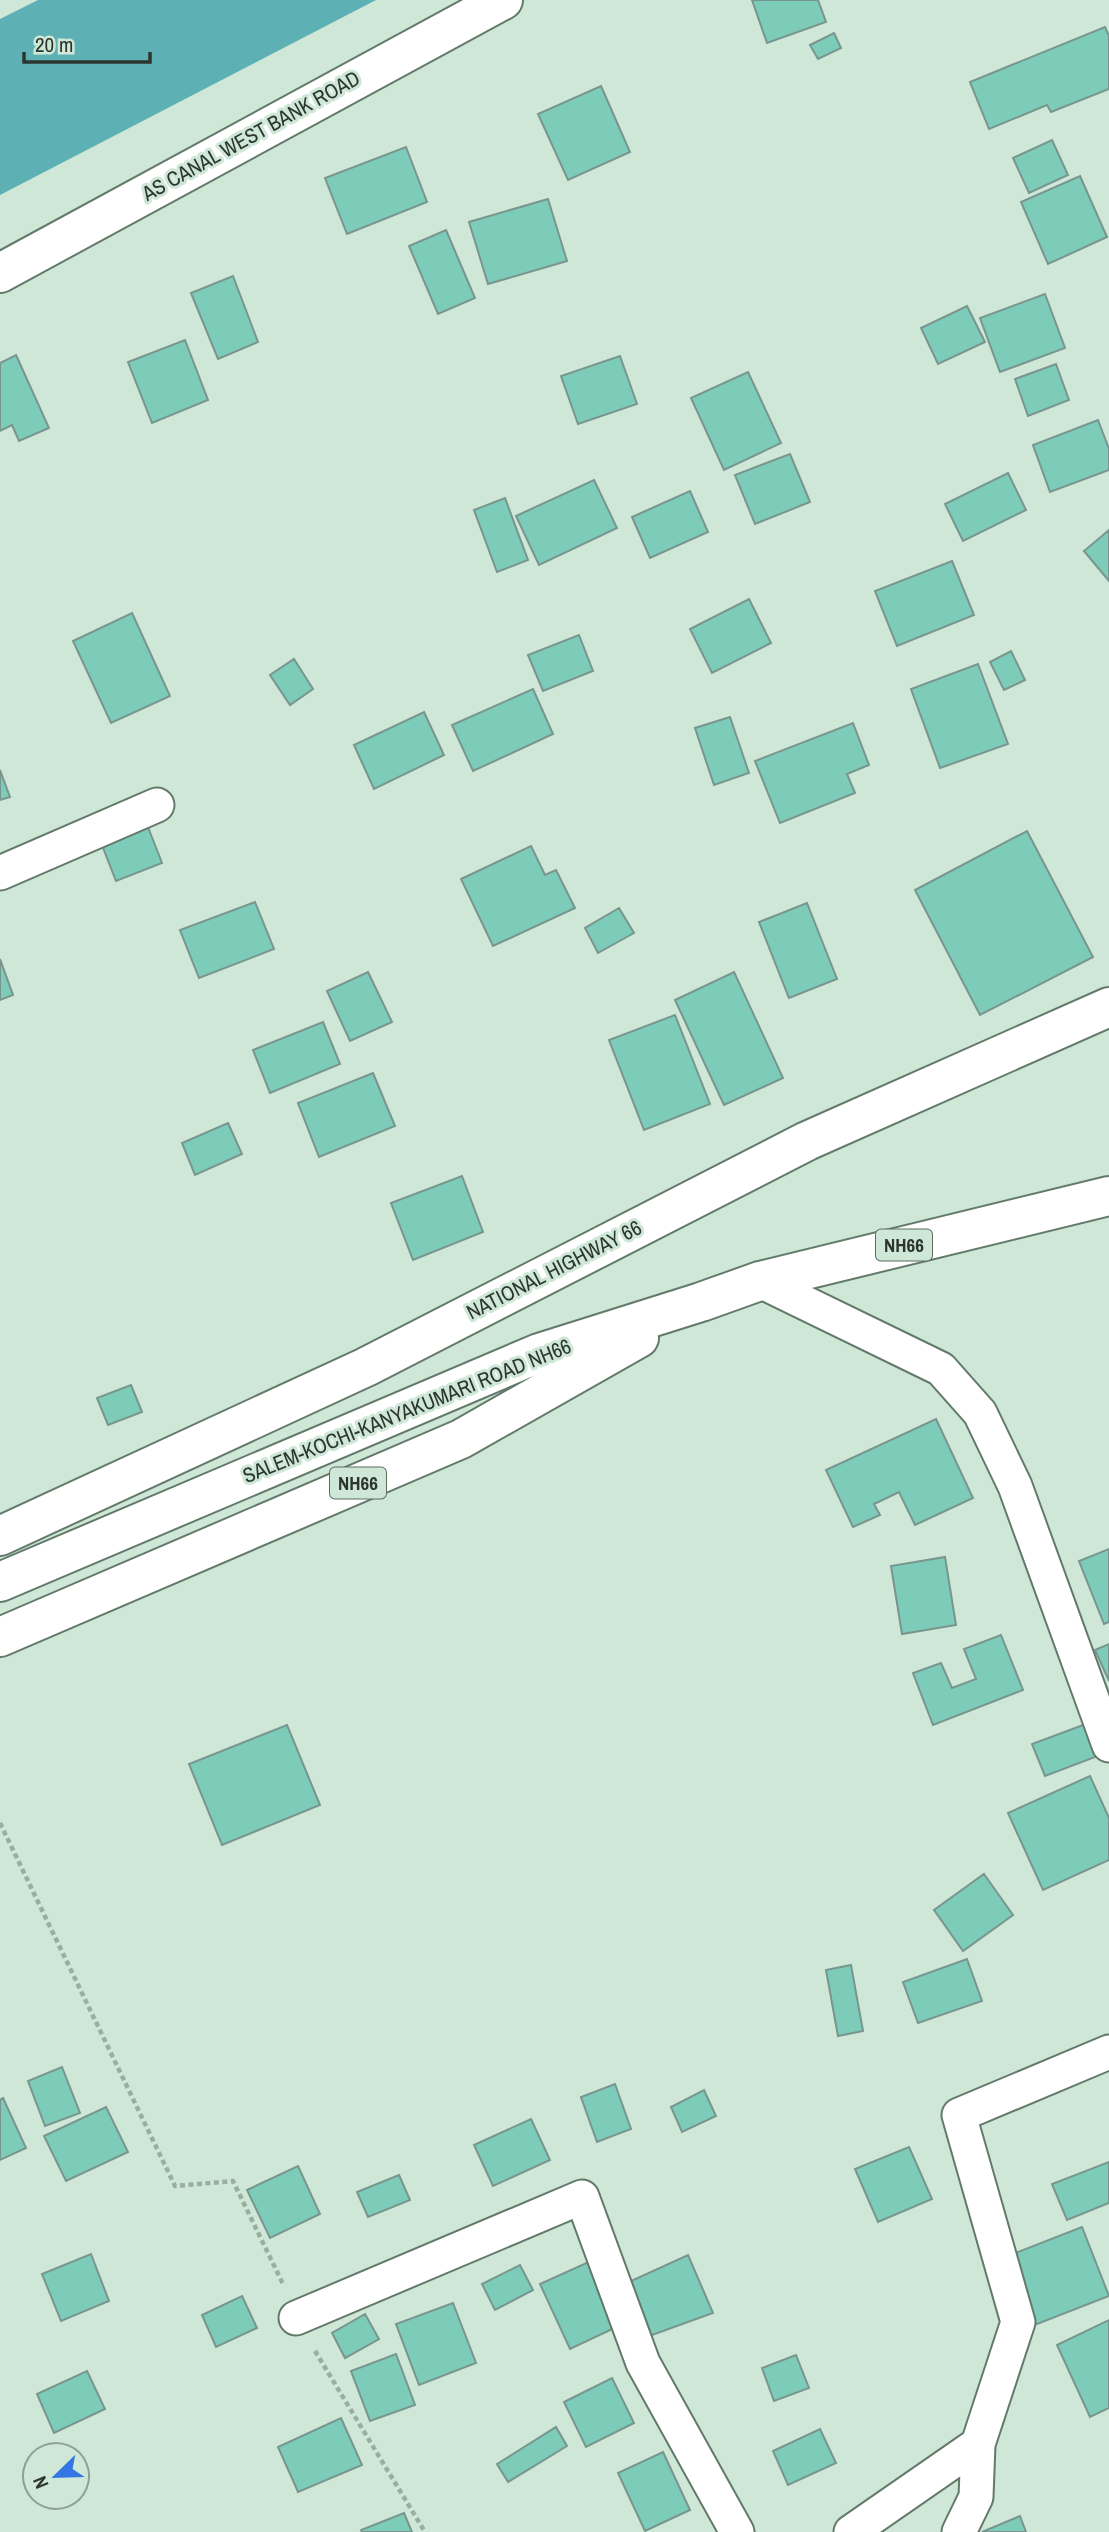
<svg xmlns="http://www.w3.org/2000/svg" width="1109" height="2532" font-family="'Archivo Narrow',sans-serif">
	<style>
		.water { fill: #5db1b4 }
		.building { fill: #7dcbb9; stroke: #78968e; stroke-width: 2 }
		.lines { fill: none; stroke-linecap: round; stroke-linejoin: round }
		.street-casing { stroke: #637a6b; stroke-width: 37 }
		.secondary-casing { stroke: #637a6b; stroke-width: 42 }
		.primary-casing { stroke: #637a6b; stroke-width: 42 }
		.highway-casing { stroke: #637a6b; stroke-width: 42 }
		.path { stroke: #99aea0; stroke-width: 4.5; stroke-dasharray: 5 3.5; stroke-linecap: butt }
		.street { stroke: #fff; stroke-width: 33 }
		.secondary { stroke: #fff; stroke-width: 38 }
		.primary { stroke: #fff; stroke-width: 38 }
		.highway { stroke: #fff; stroke-width: 38 }
		.labels { text-anchor: middle; stroke-width: 6; stroke-linejoin: round; paint-order: stroke }
		.shield { fill: #cee7d7; stroke: #5d6b61; stroke-width: 2 }
		.shield-label { font-size: 19px; font-weight: bold; fill: #2c362f }
		.street-label { font-size: 21px; fill: #2c362f; stroke: #cee7d7 }
	</style>
	<rect width="100%" height="100%" fill="#cee7d7"/>
	<!-- water -->
	<path class="water" d="M38,0H376L0,195V19Z"/>
	<!-- building -->
	<path class="building" d="M752,0H818L826,22L767,43Z
		M1105,27L1109,36V89L1051,112L1047,105L989,129L970,82Z
		M834,33L841,48L818,59L810,45Z
		M601,86L630,152L568,180L538,114Z
		M1052,140L1068,175L1029,193L1013,158Z
		M406,147L427,202L347,234L325,178Z
		M1080,176L1107,237L1048,264L1021,202Z
		M548,199L567,261L488,284L469,222Z
		M446,230L475,298L438,314L409,246Z
		M233,276L258,342L218,359L191,293Z
		M1045,294L1065,348L1000,372L980,318Z
		M967,306L985,342L938,364L921,328Z
		M185,340L208,400L152,423L128,362Z
		M16,355L49,428L19,441L12,425L0,431V363Z
		M620,356L637,404L578,424L561,376Z
		M1056,364L1069,400L1028,416L1015,379Z
		M748,372L781,443L724,470L691,398Z
		M1098,420L1109,449V470L1050,492L1033,445Z
		M790,454L810,502L755,524L735,475Z
		M1008,473L1026,510L963,541L945,504Z
		M594,480L617,528L539,565L516,516Z
		M690,491L708,532L650,558L632,517Z
		M505,498L528,560L497,572L474,510Z
		M1109,530V581L1084,551Z
		M952,561L974,615L897,646L875,591Z
		M749,599L771,643L712,673L690,629Z
		M132,613L170,696L111,723L73,641Z
		M579,635L593,671L543,691L528,655Z
		M1011,651L1025,680L1004,690L990,662Z
		M294,659L313,689L290,705L270,675Z
		M978,664L1008,744L940,768L911,689Z
		M533,689L553,734L473,771L452,725Z
		M424,712L444,755L374,789L354,745Z
		M730,717L749,773L714,785L695,728Z
		M853,723L869,765L847,774L855,793L780,823L755,761Z
		M0,770L10,797L0,800Z
		M146,822L162,863L116,881L100,840Z
		M1027,831L1093,957L980,1015L915,890Z
		M531,846L545,875L556,870L575,908L493,946L461,879Z
		M255,902L274,949L199,978L180,930Z
		M807,903L837,979L789,998L759,922Z
		M619,908L634,933L598,953L585,928Z
		M0,959L13,995L0,1000Z
		M368,972L392,1022L350,1041L327,991Z
		M734,972L783,1078L724,1105L675,1000Z
		M675,1015L710,1104L644,1130L609,1040Z
		M323,1022L340,1064L270,1093L253,1050Z
		M373,1073L395,1126L319,1157L298,1103Z
		M228,1123L242,1154L195,1175L182,1143Z
		M462,1176L483,1232L413,1260L391,1203Z
		M131,1385L142,1412L108,1425L97,1398Z
		M936,1419L973,1498L915,1525L899,1492L874,1504L880,1515L853,1527L826,1470Z
		M1109,1549V1622L1104,1624L1079,1561Z
		M945,1557L956,1625L902,1634L891,1566Z
		M1001,1635L1023,1690L933,1725L913,1673L941,1663L952,1688L976,1679L964,1649Z
		M1109,1644V1681L1095,1650Z
		M1091,1722L1103,1754L1045,1776L1032,1744Z
		M287,1725L320,1805L222,1845L189,1764Z
		M1090,1776L1109,1818V1860L1043,1890L1008,1813Z
		M984,1874L1013,1915L963,1951L934,1910Z
		M967,1959L982,2001L918,2023L903,1982Z
		M851,1965L863,2031L838,2036L826,1970Z
		M62,2067L80,2113L45,2126L28,2081Z
		M615,2084L631,2129L597,2142L581,2097Z
		M704,2090L716,2116L682,2132L671,2107Z
		M3,2098L26,2148L0,2160V2100Z
		M106,2107L128,2152L66,2181L44,2136Z
		M531,2119L550,2160L493,2186L474,2145Z
		M909,2147L932,2199L878,2222L855,2169Z
		M1109,2162V2203L1067,2220L1052,2184Z
		M298,2166L320,2214L270,2238L247,2190Z
		M399,2175L410,2200L368,2217L357,2192Z
		M1082,2227L1109,2296L1032,2326L1005,2257Z
		M91,2254L109,2301L61,2321L42,2274Z
		M688,2255L713,2313L641,2339L618,2287Z
		M593,2260L623,2324L570,2349L540,2284Z
		M520,2265L533,2290L495,2310L482,2284Z
		M242,2296L257,2328L216,2347L202,2315Z
		M453,2303L476,2363L419,2385L396,2324Z
		M365,2314L379,2339L345,2358L332,2333Z
		M1109,2320V2408L1090,2417L1057,2345Z
		M396,2354L415,2405L370,2421L351,2371Z
		M796,2355L809,2388L774,2401L762,2368Z
		M87,2371L105,2409L54,2433L37,2394Z
		M612,2378L634,2423L586,2447L564,2402Z
		M341,2418L362,2465L298,2492L278,2447Z
		M556,2427L567,2446L508,2482L497,2464Z
		M820,2429L836,2463L788,2485L773,2451Z
		M663,2452L690,2510L645,2531L618,2473Z
		M404,2513L412,2532H362L361,2530Z
		M1020,2516L1026,2532H982Z"/>
	<g class="lines">
		<defs>
			<path id="street" d="M0,873L157,805
				M760,1281L941,1369L980,1413L1015,1486L1109,1745
				M296,2318L582,2197L643,2363L737,2532
				M851,2532L978,2444
				M959,2532L976,2497L978,2444L1018,2322L959,2115L1109,2052"/>
			<path id="secondary" d="M0,273L503,0"/>
			<path id="primary" d="M0,1536L366,1367L807,1141L1109,1007"/>
			<path id="highway" d="M0,1582L539,1353L701,1302L760,1281L1109,1196
				M0,1637L461,1439L639,1338"/>
		</defs>
		<!-- street casing -->
		<use href="#street" class="street-casing"/>
		<!-- secondary casing -->
		<use href="#secondary" class="secondary-casing"/>
		<!-- primary casing -->
		<use href="#primary" class="primary-casing"/>
		<!-- highway casing -->
		<use href="#highway" class="highway-casing"/>
		<!-- path -->
		<path class="path" d="M0,1823L175,2186L233,2181L283,2284
			M315,2351L425,2532"/>
		<!-- street -->
		<use href="#street" class="street"/>
		<!-- secondary -->
		<use href="#secondary" class="secondary"/>
		<!-- primary -->
		<use href="#primary" class="primary"/>
		<!-- highway -->
		<use href="#highway" class="highway"/>
	</g>
	<g class="labels">
		<!-- shield labels -->
		<g class="shield">
			<rect x="876" y="1229.5" width="56" height="31" rx="5"/>
			<rect x="330" y="1467.5" width="56" height="31" rx="5"/>
		</g>
		<g class="shield-label">
			<text x="904" y="1252">NH66</text>
			<text x="358" y="1490">NH66</text>
		</g>
		<!-- street labels -->
		<g class="street-label">
			<text transform="translate(251 136) rotate(-29)" y="7">AS CANAL WEST BANK ROAD</text>
			<text transform="translate(554 1270) rotate(-27)" y="7">NATIONAL HIGHWAY 66</text>
			<text transform="translate(407 1411) rotate(-22)" y="7">SALEM-KOCHI-KANYAKUMARI ROAD NH66</text>
		</g>
	</g>
	<!-- north arrow -->
	<g transform="translate(56 2476) rotate(247)"><circle r="33" fill="#cee7d7" stroke="#8da094" stroke-width="2"/>
	<path d="M0-5L12 26L0 18L-12 26Z" fill="#3476e3"/>
	<text y="-10" font-size="19" font-weight="bold" text-anchor="middle" fill="#2c362f">N</text>
	</g>
	<!-- scale -->
	<path d="M24 52v10h126v-10" fill="none" stroke="#2c362f" stroke-width="3.5"/>
	<text x="35" y="52" font-size="21" fill="#2c362f" stroke="#cee7d7" stroke-width="5" paint-order="stroke">20 m</text>
</svg>
